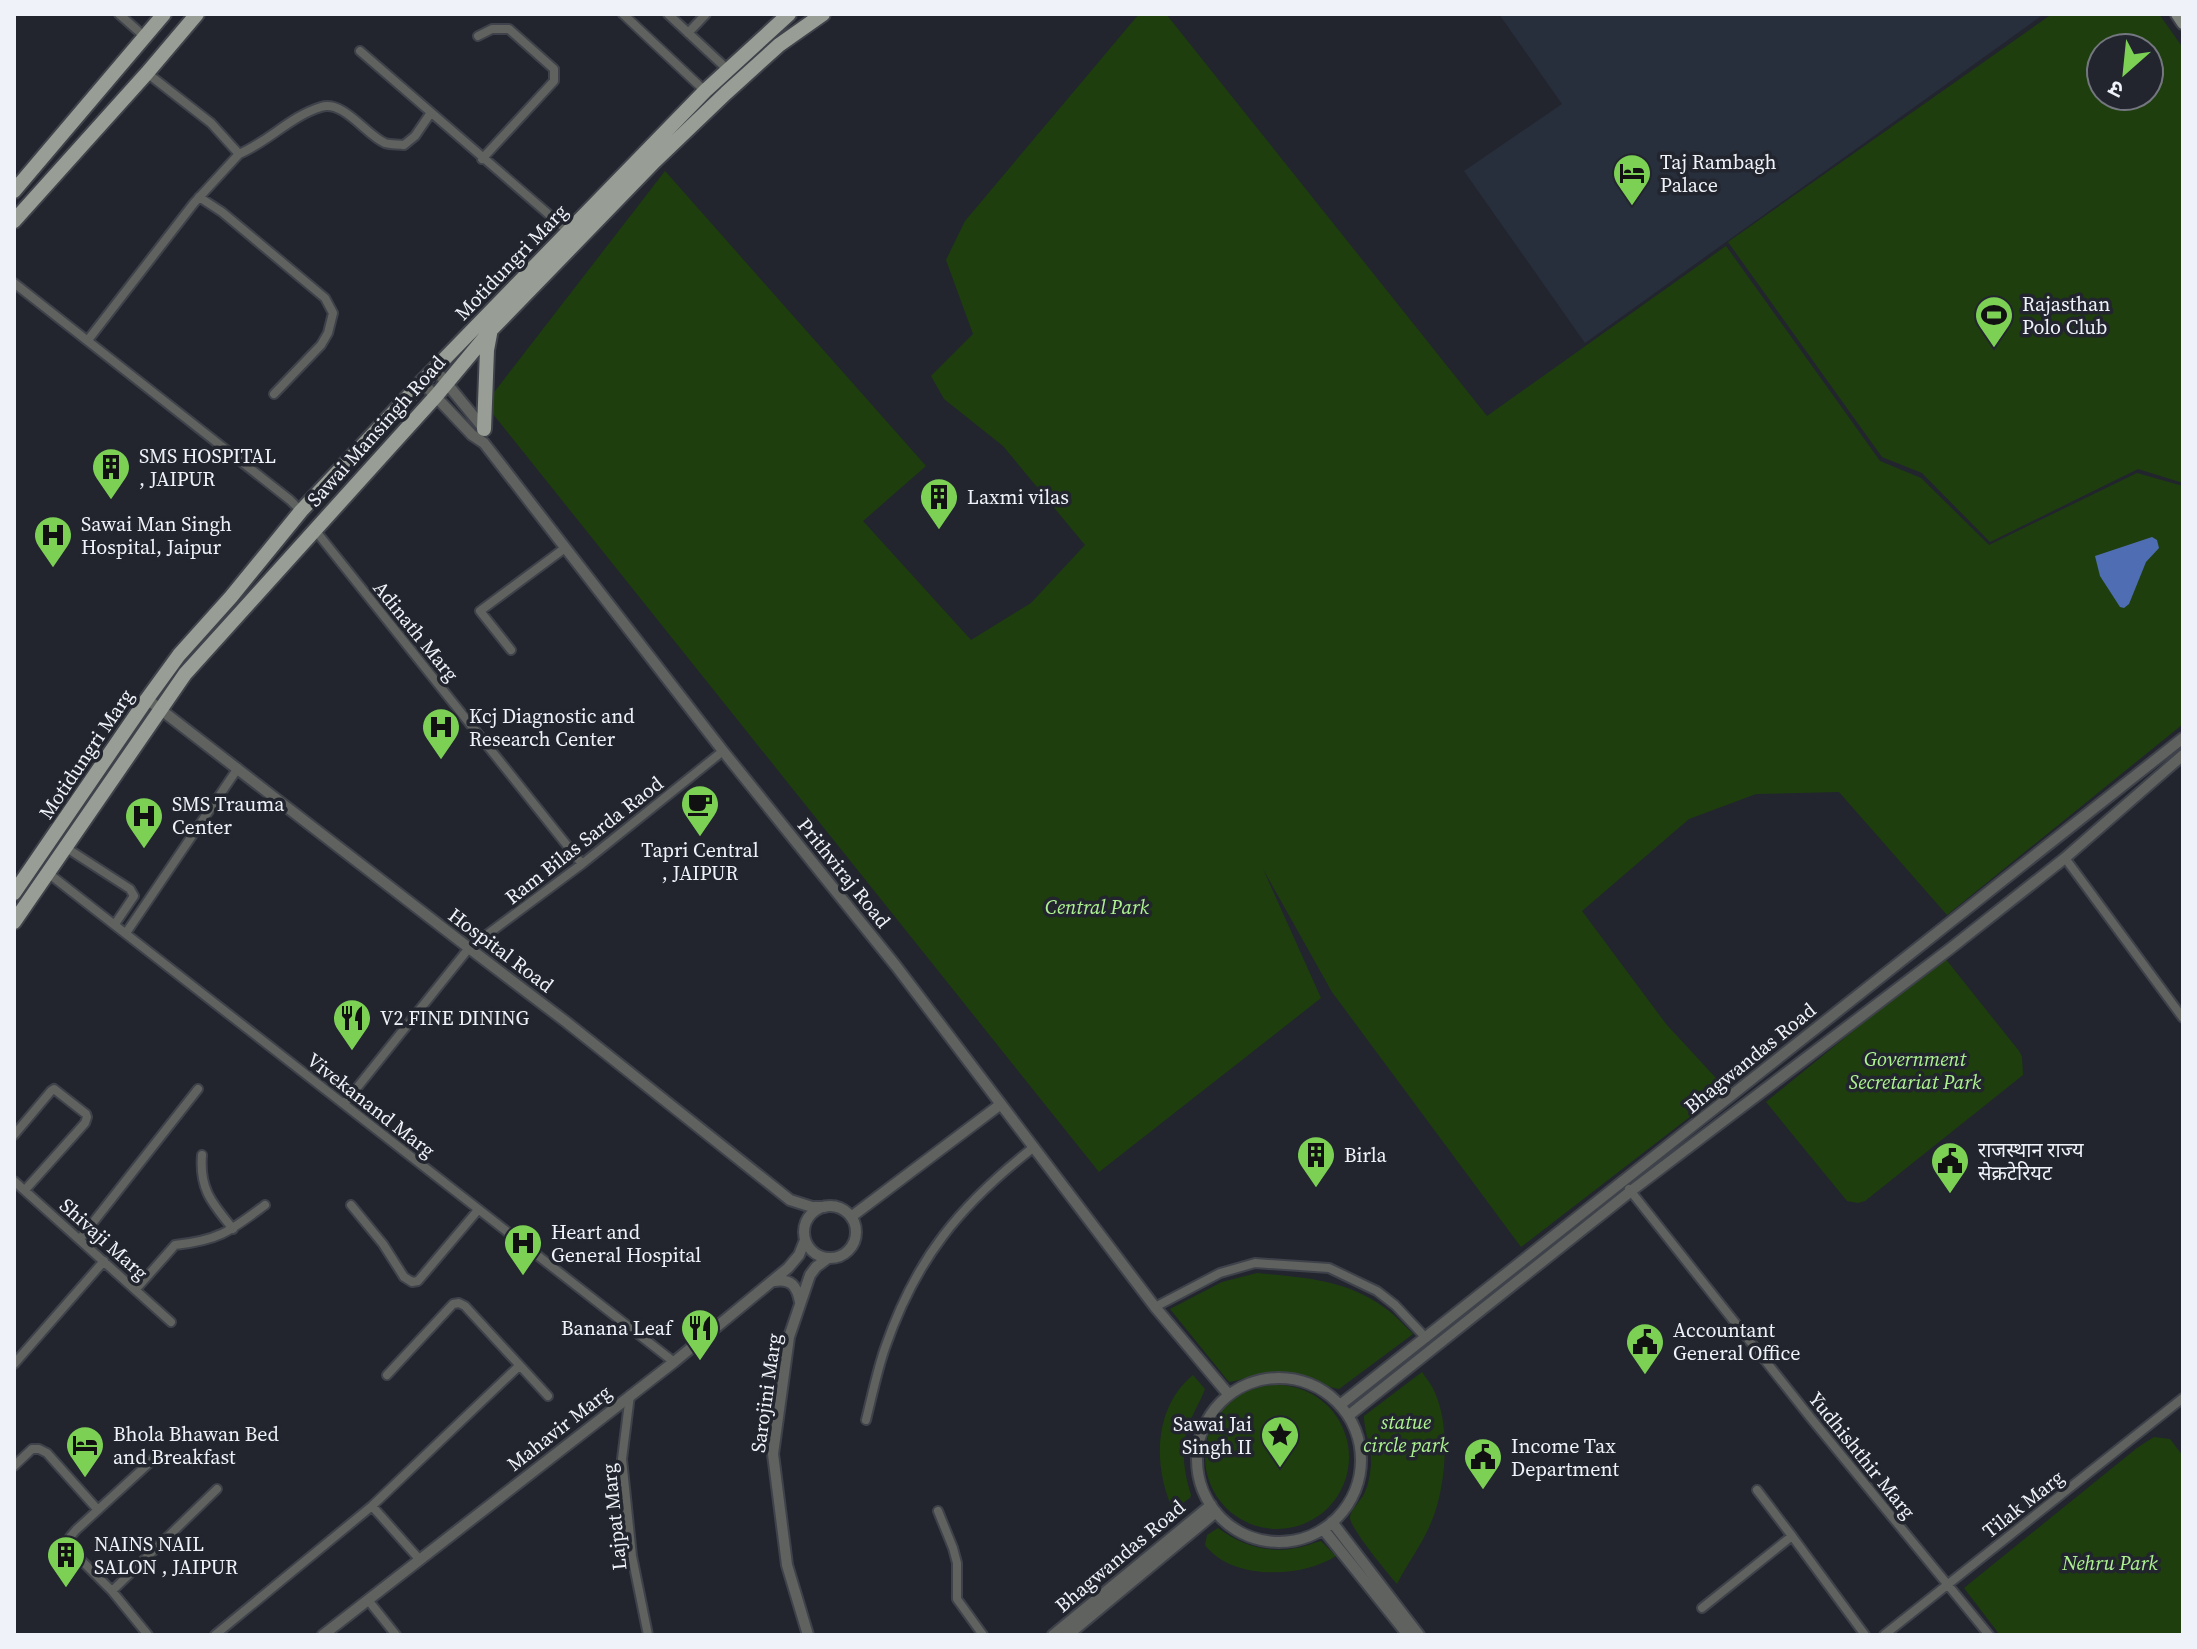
<svg xmlns="http://www.w3.org/2000/svg" width="2197" height="1649" font-family="'Source Serif 4','Noto Sans Devanagari',serif">
	<style>
		.built { fill: #282f3c }
		.green { fill: #1e3f0d; fill-rule: evenodd }
		.water { fill: #4f6db3 }
		.lines { fill: none; stroke-linecap: round; stroke-linejoin: round }
		.minor-casing { stroke: #3f424a; stroke-width: 12 }
		.tertiary-casing { stroke: #3f424a; stroke-width: 14 }
		.secondary-casing { stroke: #3f424a; stroke-width: 16 }
		.primary-casing { stroke: #3f424a; stroke-width: 18 }
		.minor { stroke: #5f625e; stroke-width: 8 }
		.tertiary { stroke: #5f625e; stroke-width: 10 }
		.secondary { stroke: #7f847d; stroke-width: 12 }
		.primary { stroke: #989e95; stroke-width: 14 }
		.labels { text-anchor: middle; stroke-width: 7; stroke-linejoin: round; paint-order: stroke }
		.poi-label { font-size: 20px; fill: #eff2f8; stroke: #22252e; text-anchor: start }
		.street-label { font-size: 20px; fill: #eff2f8; stroke: #22252e }
		.park-label { font-size: 20px; font-style: italic; fill: #aef391; stroke: #22252e }
	</style>
	<rect width="100%" height="100%" fill="#22252e"/>
	<!-- built -->
	<path class="built" d="M1499,14H2044L1585,343L1464,171L1562,104Z"/>
	<!-- green -->
	<path class="green" d="M1139,14H1166L1487,416L1726,246L1880,461L1921,478L1989,545L2137,473L2183,486V724L1947,915L1839,792L1756,794L1689,819L1582,911L1666,1024L1726,1089L1521,1247L1332,992L1263,869L1321,998L1099,1172L485,404L665,171L926,466L863,521L971,640L1031,603L1085,545L1003,446L944,399L931,376L973,334L946,260L965,221Z
		M2052,14H2159L2183,48V483L2138,469L1990,542L1922,473L1882,457L1728,242ZM2101,48H2149V96H2101Z
		M1944,957L2019,1051L2022,1057L2023,1075L1865,1201L1858,1203L1847,1201L1766,1102Z
		M1257,1273C1305,1278 1345,1279 1385,1308C1395,1315 1404,1325 1413,1334L1339,1389C1323,1386 1308,1378 1291,1374C1270,1370 1249,1378 1229,1382L1170,1309L1222,1282Z
		M1422,1372C1426,1378 1432,1385 1435,1393C1451,1428 1446,1490 1430,1525C1421,1546 1407,1564 1397,1584C1389,1575 1349,1527 1350,1517C1351,1510 1359,1502 1363,1496C1368,1487 1370,1476 1371,1465C1372,1448 1364,1432 1364,1416Z
		M1193,1375L1205,1389C1201,1400 1195,1409 1191,1419C1180,1446 1183,1469 1191,1495L1190,1498L1173,1510C1153,1467 1153,1408 1193,1375Z
		M1205 1457a72 72 0 1 1 144 0a72 72 0 1 1-144 0Z
		M2154,1437L2170,1439L2183,1456V1635H2000L1964,1588L2137,1448Z
		M1218,1528C1240,1545 1268,1554 1296,1548C1305,1547 1313,1543 1321,1541L1336,1556C1302,1578 1232,1581 1205,1545L1207,1535Z"/>
	<!-- water -->
	<path class="water" d="M2152,537L2157,540L2159,548L2146,562L2129,604L2124,608L2120,607L2100,576L2095,556Z"/>
	<g class="lines">
		<defs>
			<path id="minor" d="M119,14L145,37
				M623,14L705,91
				M668,14L727,69
				M688,33L706,14
				M478,36L492,29H509L554,69V81L482,159
				M360,51L568,231
				M239,154C268,142 291,116 321,107C344,100 366,135 385,143C391,145 398,144 404,145L415,136L430,114
				M199,197L222,212L325,298L333,313L328,333L321,345L274,394
				M14,283L290,500L301,511
				M88,340L194,203L239,154L211,123L147,73
				M315,530L582,864
				M511,650L480,611L565,548
				M65,847L130,889L134,896L115,924
				M2065,858L2183,1018
				M48,873L674,1362
				M126,933L238,768
				M344,1104L469,948L582,864L723,751
				M14,1135L51,1091L54,1089L86,1114L87,1117L85,1123L25,1190
				M202,1155C199,1190 213,1204 233,1229
				M14,1181L171,1322
				M1629,1189L1810,1417L1989,1635
				M351,1205L383,1244L404,1277L412,1282L418,1281L478,1210
				M80,1239L198,1089
				M136,1289L175,1245C220,1240 230,1231 265,1205
				M1155,1307L1220,1273L1255,1263L1329,1268L1377,1291L1395,1305L1426,1338
				M14,1364L104,1261
				M387,1375L453,1304L459,1303L465,1306L548,1396
				M630,1395L622,1459L632,1556L648,1635
				M866,1420C872,1396 877,1371 885,1348C916,1258 960,1205 1034,1147
				M14,1466L32,1449H39L47,1453L98,1510
				M1757,1490L1792,1536
				M372,1506L420,1560
				M938,1511L953,1548L957,1563V1599L983,1635
				M112,1591L217,1489
				M368,1600L396,1635
				M1702,1608L1792,1536L1865,1635
				M148,1635L112,1591L72,1551L69,1544L70,1537L76,1530L159,1454
				M215,1635L372,1506L519,1366
				M1884,1635L2183,1398"/>
			<path id="tertiary" d="M435,369L484,429
				M422,382L472,435L484,443L723,751L896,966L1155,1307L1229,1395
				M147,699L469,948L565,1021L790,1200L812,1207H825
				M804 1232a26 26 0 1 1 52 0a26 26 0 1 1-52 0Z
				M851,1217L1001,1104
				M774,1281C791,1278 797,1286 800,1302
				M1197 1460a82 82 0 1 1 164 0a82 82 0 1 1-164 0Z
				M1340,1405L2183,738
				M1348,1416L1631,1191L1951,948L2065,858L2183,755
				M1332,1522L1419,1635
				M1323,1529L1408,1635
				M323,1635L674,1362L788,1268L799,1255L805,1240
				M808,1635L787,1565L773,1454L789,1337L810,1275L816,1267L828,1258
				M1053,1635L1211,1505
				M1068,1635L1216,1512"/>
			<path id="secondary" d="M2177,14L2183,23"/>
			<path id="primary" d="M14,191L164,14
				M14,221L147,73L197,14
				M484,429L487,350L490,334
				M14,893L147,699L179,655L231,597L301,511L422,382L705,91L789,14
				M14,922L185,674L436,396L491,330L655,161L726,93L779,45L823,14"/>
		</defs>
		<!-- minor casing -->
		<use href="#minor" class="minor-casing"/>
		<!-- tertiary casing -->
		<use href="#tertiary" class="tertiary-casing"/>
		<!-- secondary casing -->
		<use href="#secondary" class="secondary-casing"/>
		<!-- primary casing -->
		<use href="#primary" class="primary-casing"/>
		<!-- minor -->
		<use href="#minor" class="minor"/>
		<!-- tertiary -->
		<use href="#tertiary" class="tertiary"/>
		<!-- secondary -->
		<use href="#secondary" class="secondary"/>
		<!-- primary -->
		<use href="#primary" class="primary"/>
	</g>
	<!-- icons -->
	<defs>
		<symbol id="hotel-pin" viewBox="-11 -11 22 30"><path d="M0 17L-7.5 6A9.5 9.5 0 1 1 7.5 6Z" fill="#7cd155" stroke="#22252e"/><path d="M-6-4.5h1.5V1H6V5H4.5V3h-9V5H-6ZM-4 0a1.8 1.8 0 1 1 3.6 0ZM.5 0V-2.5h3Q6-2.5 6 0Z" fill="#111"/></symbol>
		<symbol id="stadium-pin" viewBox="-11 -11 22 30"><path d="M0 17L-7.5 6A9.5 9.5 0 1 1 7.5 6Z" fill="#7cd155" stroke="#22252e"/><path d="M0-5a6.5 5 0 1 0 0 10a6.5 5 0 1 0 0-10ZM-3.5-1.8h7v3.6h-7Z" fill="#111"/></symbol>
		<symbol id="building-pin" viewBox="-11 -11 22 30"><path d="M0 17L-7.5 6A9.5 9.5 0 1 1 7.5 6Z" fill="#7cd155" stroke="#22252e"/><path d="M-4-6H4V6H1V3H-1V6H-4ZM-2.5-4.3h1.7v1.8h-1.7ZM.8-4.3h1.7v1.8H.8ZM-2.5-1h1.7V.8h-1.7ZM.8-1h1.7V.8H.8Z" fill="#111"/></symbol>
		<symbol id="hospital-pin" viewBox="-11 -11 22 30"><path d="M0 17L-7.5 6A9.5 9.5 0 1 1 7.5 6Z" fill="#7cd155" stroke="#22252e"/><path d="M-5-5h3v3.5h4V-5h3V5h-3V1.5h-4V5h-3Z" fill="#111"/></symbol>
		<symbol id="cafe-pin" viewBox="-11 -11 22 30"><path d="M0 17L-7.5 6A9.5 9.5 0 1 1 7.5 6Z" fill="#7cd155" stroke="#22252e"/><path d="M-5.5-4.5H6V0H3Q3 3.5 0 3.5H-2.5Q-5.5 3.5-5.5 0ZM3-3.2v2h1.7v-2ZM-6 4.5H4V6H-6Z" fill="#111"/></symbol>
		<symbol id="restaurant-pin" viewBox="-11 -11 22 30"><path d="M0 17L-7.5 6A9.5 9.5 0 1 1 7.5 6Z" fill="#7cd155" stroke="#22252e"/><path d="M-5-6h1v4h1v-4h1v4h1v-4h1v5L-1.5 .5V6h-2V.5L-5-1ZM5-6V6H3V1.5H1.5Q1.5-4 5-6Z" fill="#111"/></symbol>
		<symbol id="civic-pin" viewBox="-11 -11 22 30"><path d="M0 17L-7.5 6A9.5 9.5 0 1 1 7.5 6Z" fill="#7cd155" stroke="#22252e"/><path d="M-.6-6.5H3V-4.5H.6V-3L4-1V1h2V6H-6V1h2V-1L-.6-3ZM-1.2 2.5V6h2.4V2.5Z" fill="#111"/></symbol>
		<symbol id="sight-pin" viewBox="-11 -11 22 30"><path d="M0 17L-7.5 6A9.5 9.5 0 1 1 7.5 6Z" fill="#7cd155" stroke="#22252e"/><path d="M0-6L1.8-2.2L6-1.7L2.9 1.2L3.7 5.4L0 3.3L-3.7 5.4L-2.9 1.2L-6-1.7L-1.8-2.2Z" fill="#111"/></symbol>
	</defs>
	<g fill-rule="evenodd">
		<use href="#hotel-pin" x="1610" y="151" width="44" height="60"/>
		<use href="#stadium-pin" x="1972" y="293" width="44" height="60"/>
		<use href="#building-pin" x="89" y="445" width="44" height="60"/>
		<use href="#building-pin" x="917" y="475" width="44" height="60"/>
		<use href="#hospital-pin" x="31" y="513" width="44" height="60"/>
		<use href="#hospital-pin" x="419" y="705" width="44" height="60"/>
		<use href="#cafe-pin" x="678" y="782" width="44" height="60"/>
		<use href="#hospital-pin" x="122" y="794" width="44" height="60"/>
		<use href="#restaurant-pin" x="330" y="996" width="44" height="60"/>
		<use href="#building-pin" x="1294" y="1133" width="44" height="60"/>
		<use href="#civic-pin" x="1928" y="1139" width="44" height="60"/>
		<use href="#hospital-pin" x="501" y="1221" width="44" height="60"/>
		<use href="#restaurant-pin" x="678" y="1306" width="44" height="60"/>
		<use href="#civic-pin" x="1623" y="1320" width="44" height="60"/>
		<use href="#sight-pin" x="1258" y="1413" width="44" height="60"/>
		<use href="#hotel-pin" x="63" y="1423" width="44" height="60"/>
		<use href="#civic-pin" x="1461" y="1435" width="44" height="60"/>
		<use href="#building-pin" x="44" y="1533" width="44" height="60"/>
	</g>
	<g class="labels">
		<!-- poi labels -->
		<g class="poi-label">
			<text x="1660" y="169">Taj Rambagh<tspan x="1660" dy="23">Palace</tspan></text>
			<text x="2022" y="311">Rajasthan<tspan x="2022" dy="23">Polo Club</tspan></text>
			<text x="139" y="463">SMS HOSPITAL<tspan x="139" dy="23">, JAIPUR</tspan></text>
			<text x="967" y="504">Laxmi vilas</text>
			<text x="81" y="531">Sawai Man Singh<tspan x="81" dy="23">Hospital, Jaipur</tspan></text>
			<text x="469" y="723">Kcj Diagnostic and<tspan x="469" dy="23">Research Center</tspan></text>
			<text x="172" y="811">SMS Trauma<tspan x="172" dy="23">Center</tspan></text>
			<text x="700" y="857" text-anchor="middle">Tapri Central<tspan x="700" dy="23">, JAIPUR</tspan></text>
			<text x="380" y="1025">V2 FINE DINING</text>
			<text x="1978" y="1157">राजस्थान राज्य<tspan x="1978" dy="23">सेक्रटेरियट</tspan></text>
			<text x="1344" y="1162">Birla</text>
			<text x="551" y="1239">Heart and<tspan x="551" dy="23">General Hospital</tspan></text>
			<text x="672" y="1335" text-anchor="end">Banana Leaf</text>
			<text x="1673" y="1337">Accountant<tspan x="1673" dy="23">General Office</tspan></text>
			<text x="1252" y="1431" text-anchor="end">Sawai Jai<tspan x="1252" dy="23">Singh II</tspan></text>
			<text x="113" y="1441">Bhola Bhawan Bed<tspan x="113" dy="23">and Breakfast</tspan></text>
			<text x="1511" y="1453">Income Tax<tspan x="1511" dy="23">Department</tspan></text>
			<text x="94" y="1551">NAINS NAIL<tspan x="94" dy="23">SALON , JAIPUR</tspan></text>
		</g>
		<!-- street labels -->
		<g class="street-label">
			<text transform="translate(511 262) rotate(-46)" y="7">Motidungri Marg</text>
			<text transform="translate(376 431) rotate(-48)" y="7">Sawai Mansingh Road</text>
			<text transform="translate(416 631) rotate(51)" y="7">Adinath Marg</text>
			<text transform="translate(86 754) rotate(-56)" y="7">Motidungri Marg</text>
			<text transform="translate(584 840) rotate(-38)" y="7">Ram Bilas Sarda Raod</text>
			<text transform="translate(844 873) rotate(51)" y="7">Prithviraj Road</text>
			<text transform="translate(501 950) rotate(37)" y="7">Hospital Road</text>
			<text transform="translate(1750 1058) rotate(-39)" y="7">Bhagwandas Road</text>
			<text transform="translate(371 1105) rotate(38)" y="7">Vivekanand Marg</text>
			<text transform="translate(104 1239) rotate(42)" y="7">Shivaji Marg</text>
			<text transform="translate(766 1393) rotate(-82)" y="7">Sarojini Marg</text>
			<text transform="translate(559 1428) rotate(-38)" y="7">Mahavir Marg</text>
			<text transform="translate(1862 1455) rotate(51)" y="7">Yudhishthir Marg</text>
			<text transform="translate(2023 1504) rotate(-38)" y="7">Tilak Marg</text>
			<text transform="translate(614 1517) rotate(-96)" y="7">Lajpat Marg</text>
			<text transform="translate(1120 1556) rotate(-40)" y="7">Bhagwandas Road</text>
		</g>
		<!-- park labels -->
		<g class="park-label">
			<text x="1097" y="914">Central Park</text>
			<text x="1915" y="1066">Government<tspan x="1915" dy="23">Secretariat Park</tspan></text>
			<text x="1406" y="1429">statue<tspan x="1406" dy="23">circle park</tspan></text>
			<text x="2110" y="1570">Nehru Park</text>
		</g>
	</g>
	<!-- border -->
	<rect width="2197" height="1649" fill="none" stroke="#eff2f8" stroke-width="32"/>
	<!-- north arrow -->
	<g transform="translate(2125 72) rotate(207)"><circle r="38" fill="#22252e" stroke="#74777f" stroke-width="2"/>
	<path d="M0-6L14 30L0 20L-14 30Z" fill="#7cd155"/>
	<text y="-12" font-size="22" font-weight="bold" text-anchor="middle" fill="#eff2f8">उ</text>
	</g>
</svg>
